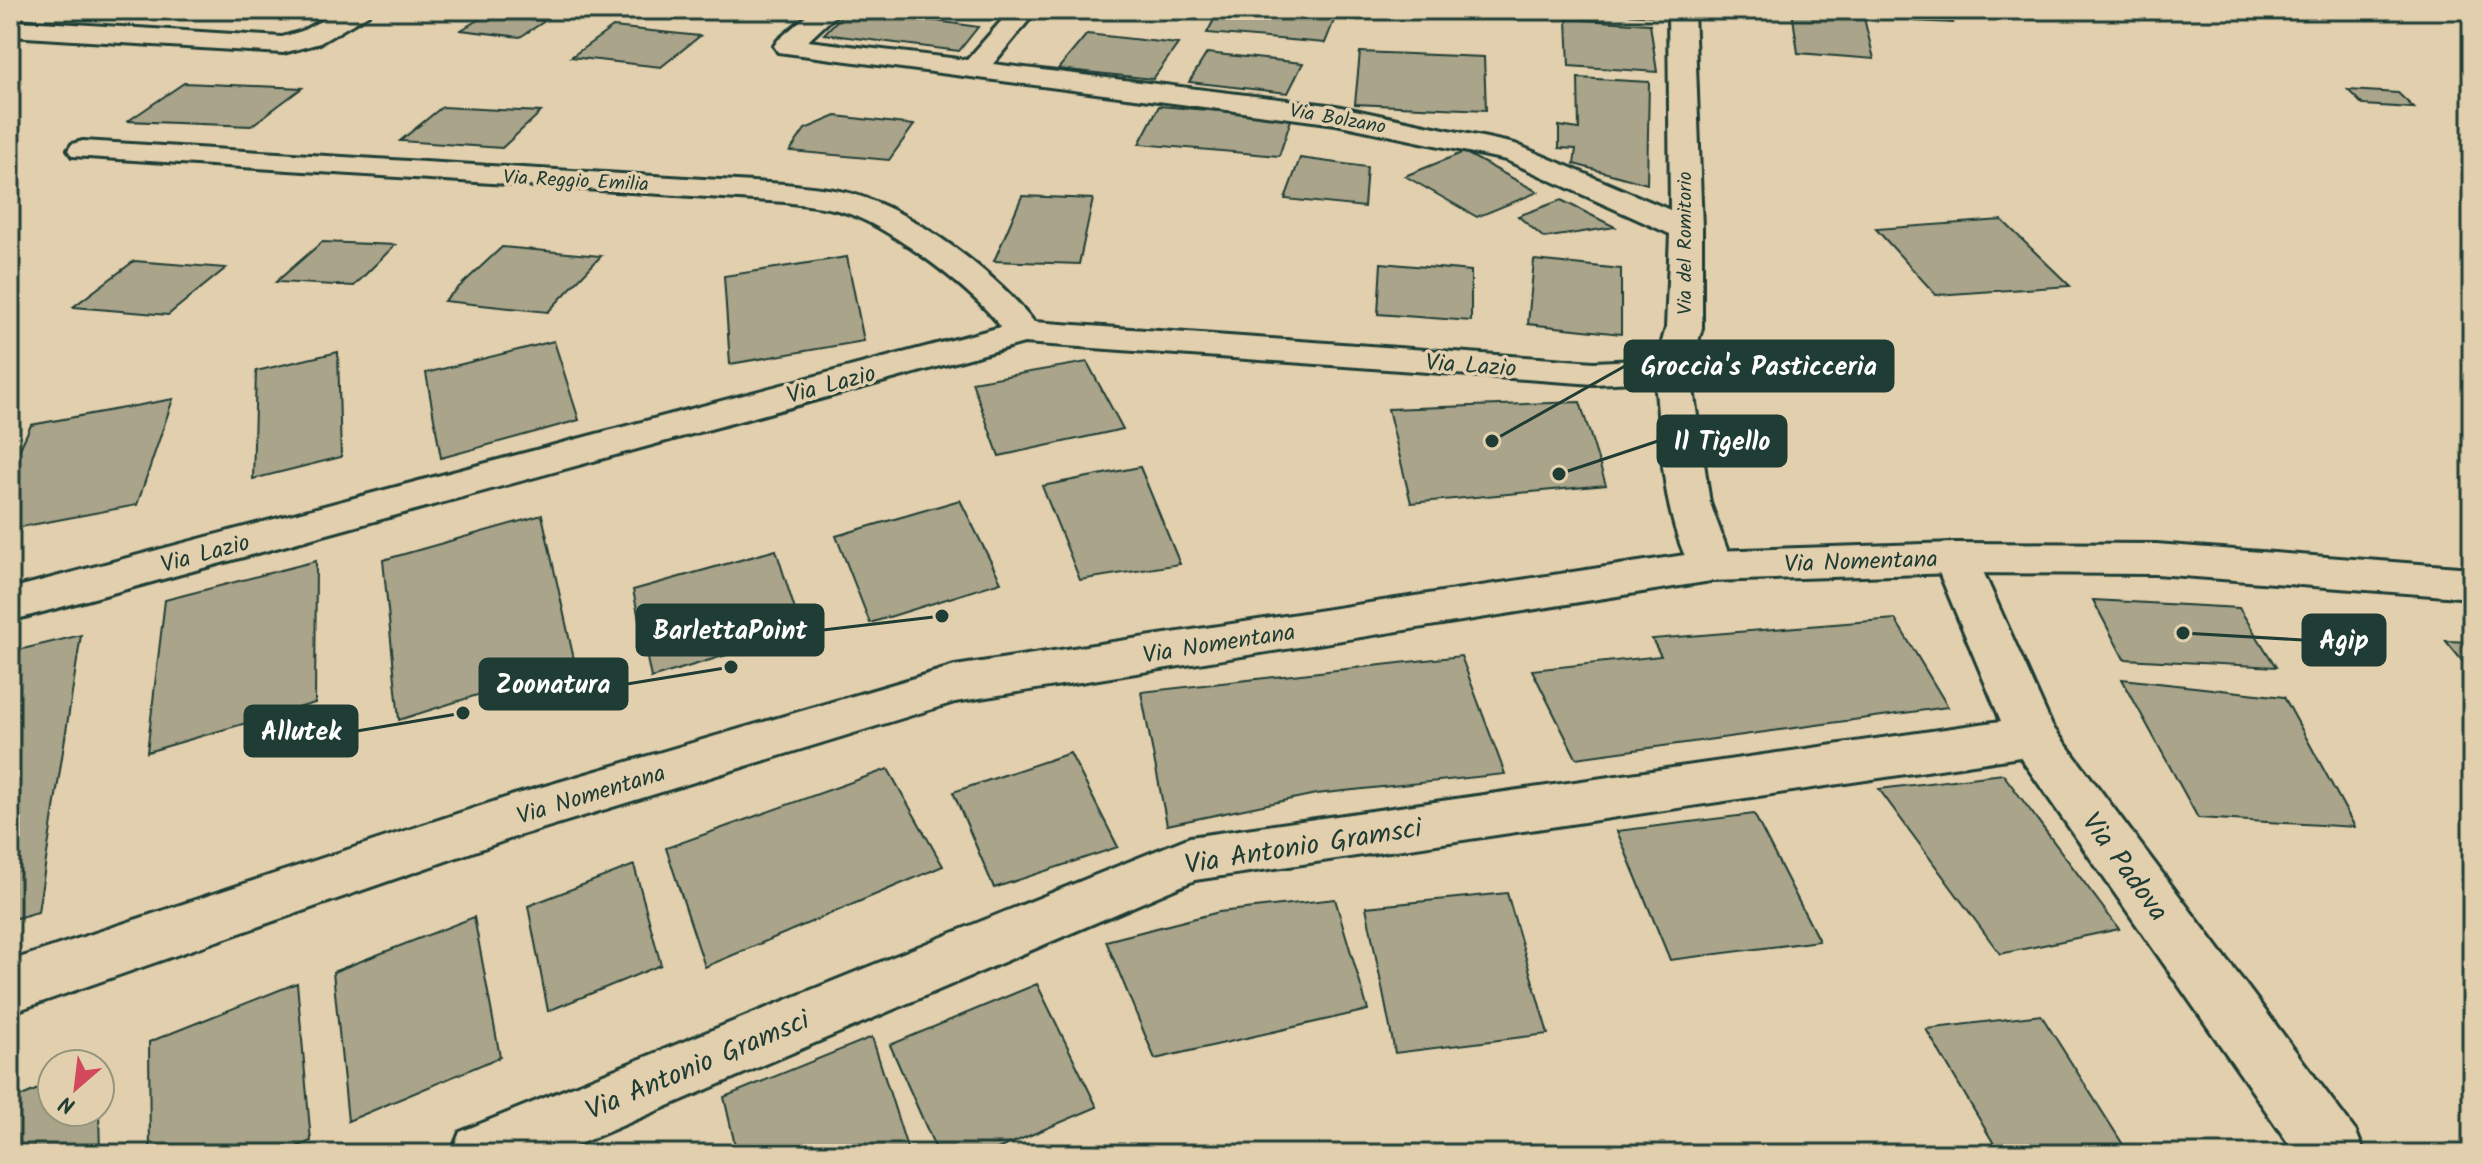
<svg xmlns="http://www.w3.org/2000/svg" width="2482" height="1164" font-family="Kalam,sans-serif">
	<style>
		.building { fill: #a9a48a; stroke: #1f3d34; stroke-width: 2 }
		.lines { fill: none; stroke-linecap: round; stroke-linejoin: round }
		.minor-casing { stroke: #1f3d34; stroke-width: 6 }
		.secondary-casing { stroke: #1f3d34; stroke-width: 6 }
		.minor { fill: #e2cfad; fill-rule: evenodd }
		.secondary { fill: #e2cfad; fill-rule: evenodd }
		.labels { text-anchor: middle; stroke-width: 7; stroke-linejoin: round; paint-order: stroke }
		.far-street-label { font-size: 20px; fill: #1f3d34; stroke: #e2cfad }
		.street-label { font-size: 24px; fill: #1f3d34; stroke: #e2cfad }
		.near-street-label { font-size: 28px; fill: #1f3d34; stroke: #e2cfad }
		.leader { fill: none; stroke: #1f3d34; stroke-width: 3 }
		.callout-dot { fill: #1f3d34; stroke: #e2cfad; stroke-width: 3 }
		.callout { fill: #1f3d34; stroke: #1f3d34; stroke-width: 3 }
		.callout-label { font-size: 26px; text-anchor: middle; font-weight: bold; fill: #fff }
	</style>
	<rect width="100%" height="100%" fill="#e2cfad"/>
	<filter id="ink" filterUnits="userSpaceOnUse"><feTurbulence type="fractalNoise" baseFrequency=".0125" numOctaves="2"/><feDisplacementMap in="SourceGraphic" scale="16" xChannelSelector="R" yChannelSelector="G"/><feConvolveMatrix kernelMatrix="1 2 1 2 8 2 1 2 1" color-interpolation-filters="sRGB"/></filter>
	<g filter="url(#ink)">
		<!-- building -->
		<path class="building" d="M847,10H862L978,27L959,51L824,34Z
			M1219,10H1241L1335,18L1325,43L1207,33Z
			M1583,10H1658L1659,16L1584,12Z
			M1792,10H1862L1874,59L1798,53Z
			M1908,10H1946L1953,23L1913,21Z
			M486,15L545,21L520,37L461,30Z
			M1567,19L1650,24L1657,72L1569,66Z
			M613,27L700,36L661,67L571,57Z
			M1087,34L1178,44L1153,79L1058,69Z
			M1360,52L1484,57L1486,110L1355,104Z
			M1207,53L1303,63L1288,93L1189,82Z
			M1578,78L1649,82L1647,184L1574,164L1576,149L1559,148V126L1579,129Z
			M184,83L302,88L251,126L128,121Z
			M2348,90L2398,93L2414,108L2363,105Z
			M1159,106L1292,117L1279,156L1139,144Z
			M442,107L541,112L502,148L400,141Z
			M836,116L914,125L889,160L790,151L805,129Z
			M1464,152L1538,192L1477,217L1405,176Z
			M1300,158L1367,167L1364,207L1285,199Z
			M1022,196L1093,199L1079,264L994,261Z
			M1561,200L1615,227L1544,238L1518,216Z
			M2002,220L2070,286L1936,295L1876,229Z
			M322,242L395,245L354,286L276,282Z
			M502,247L601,256L548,312L444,301Z
			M847,257L864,341L730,364L724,276Z
			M1534,260L1621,269V334L1528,324Z
			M134,261L226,268L168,315L73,307Z
			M1381,263L1471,271V321L1378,314Z
			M554,341L579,420L441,458L426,373Z
			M338,352L341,457L253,479L256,371Z
			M1087,362L1123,429L999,456L972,382Z
			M173,399L137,505L10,529V470L31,425Z
			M1580,402L1606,485L1411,503L1388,409Z
			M1140,467L1180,564L1080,580L1042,486Z
			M960,500L1001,582L870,623L836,536Z
			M542,515L575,664L399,720L383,560Z
			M776,550L802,632L651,678L633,590Z
			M316,561L315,703L147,752L165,600Z
			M2093,600L2239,608L2276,667L2124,659Z
			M1895,619L1948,707L1576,758L1532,670L1661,656L1652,639Z
			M81,635L38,912L10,920V652Z
			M2446,641L2472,642V673Z
			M1461,656L1505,774L1316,794L1167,825L1141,692Z
			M2122,679L2284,697L2355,827L2198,818Z
			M1070,753L1118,847L994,888L953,792Z
			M888,769L943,866L705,967L666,848Z
			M2003,774L2119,929L2000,954L1879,789Z
			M1754,814L1819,941L1670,960L1617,831Z
			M634,865L661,965L548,1011L528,906Z
			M1507,893L1548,1034L1395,1053L1366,907Z
			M1335,899L1368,1010L1155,1059L1106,941L1219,912Z
			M474,917L500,1057L348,1121L333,972Z
			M297,983L311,1141L280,1154H150L149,1042Z
			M1037,984L1097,1107L986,1154H938L890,1045Z
			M2041,1015L2129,1154H2000L1926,1029Z
			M872,1037L909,1154H737L724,1097Z
			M52,1083V1112H99L100,1154H10V1101Z"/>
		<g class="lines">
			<defs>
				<path id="minor" d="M341,10H372L368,15L320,43L283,53L10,36V20L282,37L302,31Z
					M813,10H841L808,41L967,60L1011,10H1037L993,64L1336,106L1515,144L1670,210L1668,10H1694L1702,229V328L1690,369L1710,503L1733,566L1726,577L1711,581L1696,577C1661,520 1662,445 1655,381L1594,384L1024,343L10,621V589L1001,327C973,289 885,223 841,211C823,206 803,205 785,202L72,156L68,150L72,144L83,141L785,184C809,187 836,188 859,196C917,214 997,274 1034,322L1594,362L1657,359L1666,328L1670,234L1506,160L1336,124L778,52L774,46L778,40Z
					M1955,543L1970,548L1977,558L2052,726L2356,1132L2365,1154H2296L2020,757L1195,880L556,1154H451L460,1132L1190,837L2001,721L1933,558L1940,548Z"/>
				<path id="secondary" d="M1955,543L2156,544L2472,568V598L2156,574L1955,573L1711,581L955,702L515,837L10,1013V961L511,796L955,666L1711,551Z"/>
			</defs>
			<!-- minor casing -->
			<use href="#minor" class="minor-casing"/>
			<!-- secondary casing -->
			<use href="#secondary" class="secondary-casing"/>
			<!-- minor -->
			<use href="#minor" class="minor"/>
			<!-- secondary -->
			<use href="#secondary" class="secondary"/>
		</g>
	</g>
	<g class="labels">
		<!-- far-street labels -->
		<g class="far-street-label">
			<text transform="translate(1338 118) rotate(10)" y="7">Via Bolzano</text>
			<text transform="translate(576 180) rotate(3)" y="7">Via Reggio Emilia</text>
			<text transform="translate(1684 243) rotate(-90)" y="7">Via del Romitorio</text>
		</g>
		<!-- street labels -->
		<g class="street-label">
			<text transform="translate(1471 365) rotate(4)" y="8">Via Lazio</text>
			<text transform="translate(831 384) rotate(-15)" y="8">Via Lazio</text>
			<text transform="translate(205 553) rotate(-15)" y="8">Via Lazio</text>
			<text transform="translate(1861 561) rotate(-2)" y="8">Via Nomentana</text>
			<text transform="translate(1219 643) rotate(-9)" y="8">Via Nomentana</text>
			<text transform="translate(591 794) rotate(-17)" y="8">Via Nomentana</text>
		</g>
		<!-- near-street labels -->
		<g class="near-street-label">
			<text transform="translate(1303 845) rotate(-9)" y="10">Via Antonio Gramsci</text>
			<text transform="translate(2126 866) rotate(54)" y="10">Via Padova</text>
			<text transform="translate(697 1064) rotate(-23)" y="10">Via Antonio Gramsci</text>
		</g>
	</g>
	<!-- callouts -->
	<path class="leader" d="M1492 441L1625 366M1559 474L1658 441M942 616L823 630M2183 633L2303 640M731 667L627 684M463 713L357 731"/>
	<g class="callout-dot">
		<circle cx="1492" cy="441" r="8"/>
		<circle cx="1559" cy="474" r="8"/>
		<circle cx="942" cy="616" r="8"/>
		<circle cx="2183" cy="633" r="8"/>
		<circle cx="731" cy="667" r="8"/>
		<circle cx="463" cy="713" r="8"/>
	</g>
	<g class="callout">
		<rect x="1625" y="341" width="268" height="50" rx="8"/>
		<rect x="1658" y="416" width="128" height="50" rx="8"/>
		<rect x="637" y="605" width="186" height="50" rx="8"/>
		<rect x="2303" y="615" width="82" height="50" rx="8"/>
		<rect x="480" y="659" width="147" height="50" rx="8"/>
		<rect x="245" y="706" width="112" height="50" rx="8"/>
	</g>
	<g class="callout-label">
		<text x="1759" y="375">Groccia's Pasticceria</text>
		<text x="1722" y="450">Il Tigello</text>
		<text x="730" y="639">BarlettaPoint</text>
		<text x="2344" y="649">Agip</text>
		<text x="553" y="693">Zoonatura</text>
		<text x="301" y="740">Allutek</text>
	</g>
	<!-- margin -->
	<rect width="2482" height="1164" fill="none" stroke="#e2cfad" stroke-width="40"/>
	<rect x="20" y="20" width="2442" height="1124" fill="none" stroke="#1f3d34" stroke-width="3" filter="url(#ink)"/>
	<!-- north arrow -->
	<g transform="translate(76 1088) rotate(208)"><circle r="38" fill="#e2cfad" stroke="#94957d" stroke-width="2"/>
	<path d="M0-6L14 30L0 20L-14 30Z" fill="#d1495b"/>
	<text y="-12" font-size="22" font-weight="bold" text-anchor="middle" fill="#1f3d34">N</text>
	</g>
</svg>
